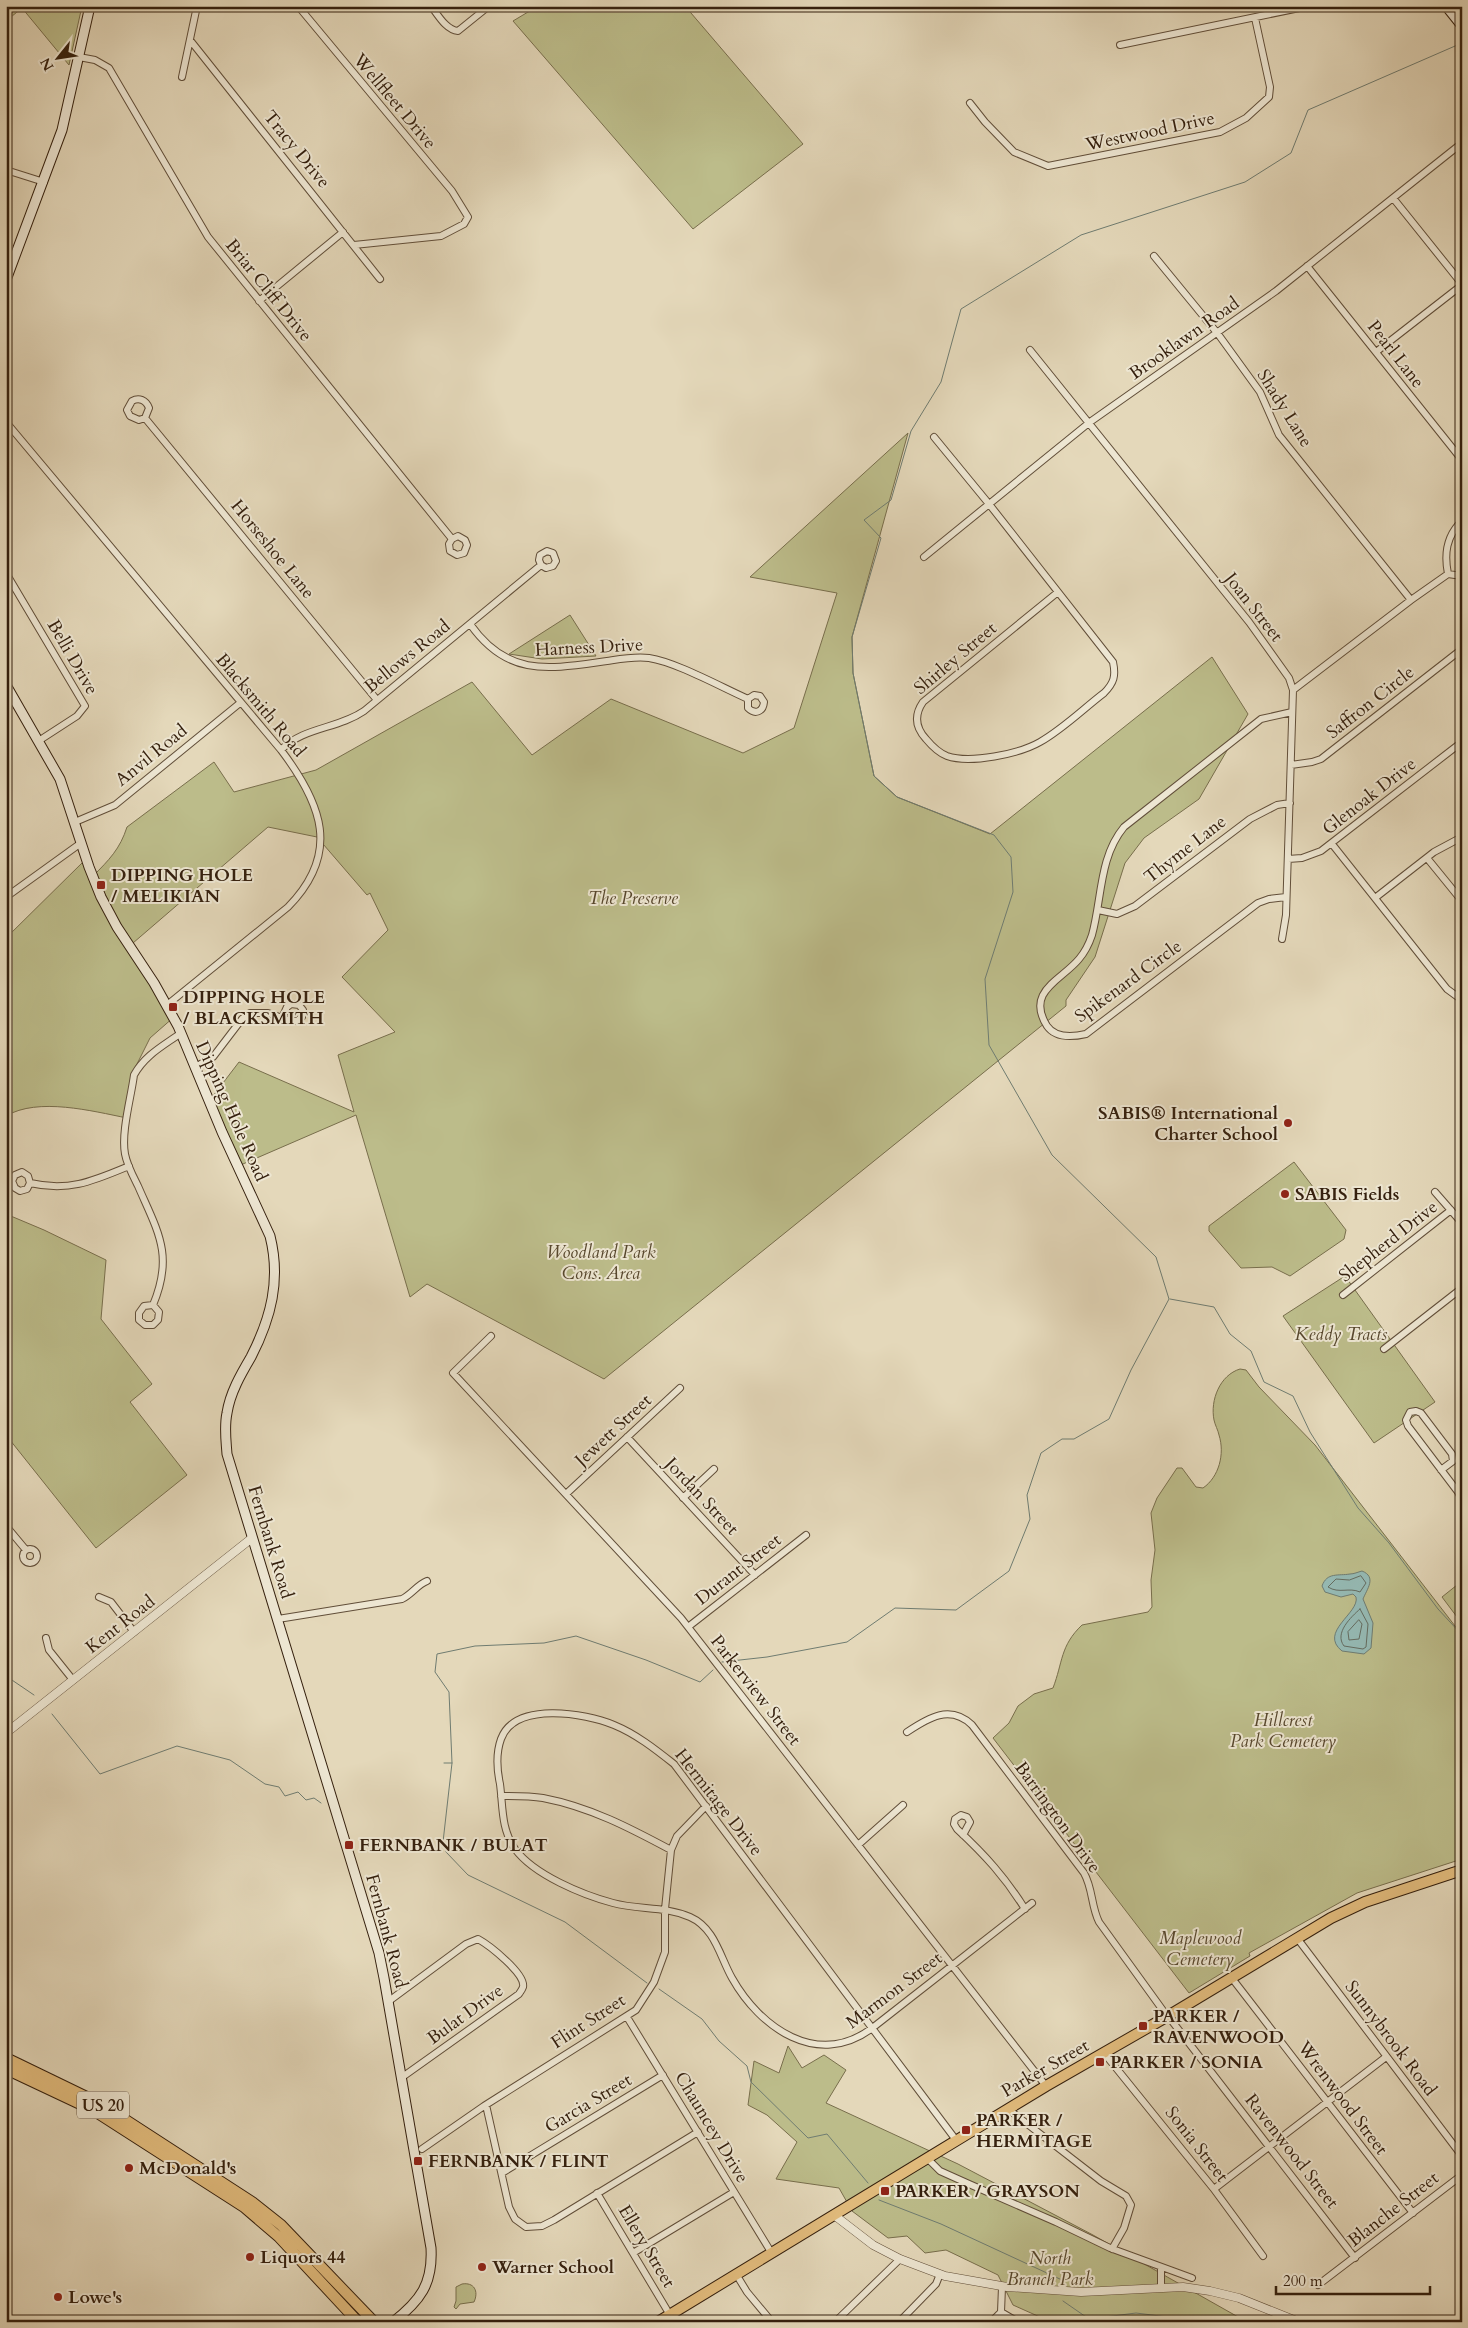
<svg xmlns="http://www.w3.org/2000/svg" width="1468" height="2328" font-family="Cardo,serif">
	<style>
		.green { fill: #bcbc8a; stroke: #786e4c }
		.water { fill: #95b9b3; stroke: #6f7c71 }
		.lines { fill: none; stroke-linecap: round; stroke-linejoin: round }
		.shore { stroke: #656c60; stroke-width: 1 }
		.stream { stroke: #6f7c71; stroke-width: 1 }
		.minor-casing { stroke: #614e39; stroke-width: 8 }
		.tertiary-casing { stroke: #614e39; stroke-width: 9 }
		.secondary-casing { stroke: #35200e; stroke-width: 11 }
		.primary-casing { stroke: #35200e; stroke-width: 12 }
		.minor { stroke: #ede6d2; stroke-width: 6 }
		.tertiary { stroke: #ede6d2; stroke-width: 8 }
		.secondary { stroke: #ede6d2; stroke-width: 9 }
		.primary { stroke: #e2bc7d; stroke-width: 10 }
		.poi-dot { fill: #8f2418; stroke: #ede6d2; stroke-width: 2 }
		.labels { text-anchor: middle; stroke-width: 4; stroke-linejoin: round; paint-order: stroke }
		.shield { fill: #ede6d2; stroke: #6c5b49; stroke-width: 1 }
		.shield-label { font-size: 16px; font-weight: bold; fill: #35200e }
		.street-label { font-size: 18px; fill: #35200e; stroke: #ede6d2 }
		.poi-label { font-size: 18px; font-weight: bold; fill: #35200e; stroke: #ede6d2; text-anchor: start }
		.park-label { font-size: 18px; font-style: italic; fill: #57472d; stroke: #ede6d2 }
	</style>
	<rect width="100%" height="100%" fill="#e4d8ba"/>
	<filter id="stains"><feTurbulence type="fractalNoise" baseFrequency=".004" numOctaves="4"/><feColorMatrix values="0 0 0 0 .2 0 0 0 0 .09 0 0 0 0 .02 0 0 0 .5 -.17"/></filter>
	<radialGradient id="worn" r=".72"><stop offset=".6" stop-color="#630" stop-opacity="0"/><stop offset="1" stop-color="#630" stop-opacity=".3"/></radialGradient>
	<!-- green -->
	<path class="green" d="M6,6H82L69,65L22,8L6,21Z
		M538,6H685L803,144L693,229L513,21Z
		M908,433L852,637L853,673L874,776L897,797L990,834L1212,657L1248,714L1199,799L1144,838L1125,863L1095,957L1066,1000V1006L604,1379L427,1284L410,1297L356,1115L236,1167L210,1100L239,1062L354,1112L338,1055L395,1032L342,977L388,930L370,893L367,895L317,837L268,827L133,943L154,975L174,1017L150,1038L136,1066L127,1118C92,1111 38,1097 6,1116V938L84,861L93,876C109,860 120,849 127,827L214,762L234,792L316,770L472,682L532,755L611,699L743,753L794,728L837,593L750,577Z
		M570,615L596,656L542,659L509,654Z
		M1294,1162L1346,1230L1344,1239L1290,1276L1272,1267L1241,1268L1209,1231V1226Z
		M6,1214L44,1230L106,1260L101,1319L152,1384L130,1402L187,1475L96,1548L6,1435Z
		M1345,1276L1435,1402L1374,1443L1283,1316Z
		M1240,1369L1246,1370L1259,1387L1315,1445L1462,1635V1859L1357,1893L1249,1953L1250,1956L1189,1993L993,1738L1009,1723L1018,1706L1034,1694L1053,1688C1063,1662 1060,1646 1082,1625L1148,1612L1152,1607L1151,1580L1155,1550L1151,1513L1157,1498L1177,1468H1182L1196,1487L1203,1488C1219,1477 1225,1454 1219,1435C1218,1430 1215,1425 1214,1420C1210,1400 1220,1375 1240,1369Z
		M1462,1581V1613L1457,1617L1442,1597Z
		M788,2046L802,2068L824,2055L846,2070L826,2103L958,2164L1093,2235L1247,2322H1051L1013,2305L998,2275L946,2250L925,2253L907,2236L888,2238L852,2211L839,2188L776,2179L797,2142L767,2115L748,2105L754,2061L779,2073Z
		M462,2284C474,2282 479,2291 474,2302L460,2304L456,2309L454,2307L456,2301V2287Z"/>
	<!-- water -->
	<path class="water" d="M1362,1571C1377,1577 1367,1589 1363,1599L1373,1623L1371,1648L1364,1654L1342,1651C1318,1632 1360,1613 1356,1597L1353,1594L1341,1597L1325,1592L1322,1586C1327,1572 1338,1576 1350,1574C1354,1574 1358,1572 1362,1571Z"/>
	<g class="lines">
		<!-- shore -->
		<path class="shore" d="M1361,1576L1366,1583L1360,1592C1349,1587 1339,1594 1328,1587L1336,1579L1349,1580Z
			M1360,1609L1368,1624L1366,1647L1363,1649L1344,1646C1334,1633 1351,1617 1360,1609Z
			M1359,1620L1362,1624L1359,1639L1349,1640L1348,1632Z"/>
		<!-- stream -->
		<path class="stream" d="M1170,1299L1214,1307L1230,1334L1251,1351L1264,1382L1293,1396L1310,1432L1358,1508L1389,1543L1438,1609L1462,1635
			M722,1662L767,1657L847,1642L895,1608L956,1610L1009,1571L1030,1519L1027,1495L1041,1453L1062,1439H1074L1109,1419L1131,1370L1169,1299L1156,1257L1052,1155L989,1045L985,979L1013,892L1011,857L994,835L897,797L874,776L853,673L852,637L881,538L864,520L891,500L911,431L941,382L961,309L1081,235L1245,182L1291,153L1308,110L1462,43
			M6,1676L34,1695
			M52,1714L100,1774L177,1746L230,1760L265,1784L279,1787L285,1796L298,1792L306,1800L314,1798L321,1803
			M444,1763H452
			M647,1983L565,1922L468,1875L446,1852L443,1842L452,1763L449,1692L435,1672L437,1654L475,1646L544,1643L576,1636L646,1660L700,1682L713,1670
			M659,1989L702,2019L719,2041L747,2066L751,2082L808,2138L827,2134L868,2183
			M879,2200L941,2224L1062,2280
			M1063,2301L1089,2319L1136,2313L1168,2317L1172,2322"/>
		<defs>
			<path id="minor" d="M298,6L452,191L468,217L464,224L441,236L354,245
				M431,6C438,15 446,30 458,31L489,6
				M190,40L380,279
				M1120,45L1309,6
				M79,57L95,60L109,68L208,237L452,539L449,544L450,551L457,555L464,553L467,545L465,540L458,536L452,539
				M182,77L197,6
				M970,103L985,122L1014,152L1048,166L1220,132L1246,118L1269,97L1270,87L1255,18
				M6,170L44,182
				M1393,198L1462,284
				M1154,256L1218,334L1260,392L1279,435L1411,600
				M1307,266L1462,460
				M259,301L343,232
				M1030,350L1249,622L1289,678L1293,690L1286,915L1282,939
				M1376,352L1462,285
				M145,418L149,408C146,400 139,397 132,401L127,410L130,416L139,420L145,418L377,700
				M6,422L281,750C322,804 341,853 288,907L167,1005
				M934,437L989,504L1113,662C1116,676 1114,683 1104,693C1083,709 1063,729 1040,742C1019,754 970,764 947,756C939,753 931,745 926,739C915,727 914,715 923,702L1058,592
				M924,557L1090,422L1276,291L1462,143
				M6,573L85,706L77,716L40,740
				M1448,574C1444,554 1446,536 1462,521
				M470,624C508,678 549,669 607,661C620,659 635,656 649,658C676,662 721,687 748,699V708C755,715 763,712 764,702L760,696L754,695L748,699
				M1293,690L1411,600L1448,574L1462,576
				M281,750C303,727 338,729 364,711L541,565L546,568L553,566L556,561L553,553L547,551L540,555L539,560L541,565
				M1291,765L1312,762L1321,759L1462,649
				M75,822L115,805L240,703
				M1332,844L1447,989L1462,1000
				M1427,858L1462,901
				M1288,859L1302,858L1321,851L1462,742
				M6,897L81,843
				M1286,897L1269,899L1258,903L1086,1034C1073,1037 1056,1039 1047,1026C1025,991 1062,980 1079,959C1085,952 1089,944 1092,935C1102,899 1099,857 1124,827L1261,719L1292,712
				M1375,898L1434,852L1462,837
				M1098,910L1117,914L1135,906L1250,819L1277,805L1290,803
				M195,1067L213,1057L242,1019L250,1013H268L291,1021H297L302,1017L303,1010L299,1005L291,1004L287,1007L282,1018
				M30,1183L28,1176L22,1172L15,1175L12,1181L15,1188L20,1191L27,1189L30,1183C69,1192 93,1181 129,1166
				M1435,1192L1462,1223
				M1343,1295L1451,1210
				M153,1305L159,1312L158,1320L153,1325H145L139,1320V1313L144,1306L153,1305C174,1255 158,1232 138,1186C133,1176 127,1165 125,1154C121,1132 131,1098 134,1075C145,1055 163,1046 181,1033
				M491,1336L453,1373L681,1618L1046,2086
				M1384,1349L1462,1288
				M627,1437L755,1575
				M1441,1470L1453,1461L1452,1454L1421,1413L1416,1411L1410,1412L1406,1420L1408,1426L1458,1492L1462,1500
				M566,1494L680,1388
				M683,1498L714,1469
				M6,1526L26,1550
				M23 1556a7 7 0 1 1 14 0a7 7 0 1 1-14 0Z
				M99,1597L111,1602L134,1632
				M278,1619L402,1599C412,1594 417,1585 427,1581
				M688,1627L806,1535
				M46,1638L49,1650L73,1680
				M907,1732C928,1718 950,1704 972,1725L1084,1873C1093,1889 1091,1906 1099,1922L1167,2016
				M501,1796C515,1796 530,1796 543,1798C590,1807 630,1828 671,1850
				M963,1835L970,1822L967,1817L961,1815L955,1819L954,1824L957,1829C985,1855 1005,1877 1025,1909
				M858,1845L903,1805
				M1297,1938L1462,2156
				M1231,1977L1413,2213
				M1462,1987L1460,2001L1462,2023
				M389,2001L466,1944L478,1939C489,1945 526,1974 523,1987C522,1990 520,1992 519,1994L401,2078
				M1168,2016L1355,2258
				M627,2017L771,2252
				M1104,2053L1213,2188L1263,2256
				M486,2105L509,2207L515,2219L526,2227L542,2226L554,2220L698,2132
				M1008,2109L1101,2181L1126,2196L1131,2205L1124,2228L1112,2249
				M956,2140L674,1764C655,1749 636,1734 614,1725C585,1713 515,1701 501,1739C496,1753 497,1770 500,1784C503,1807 501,1829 515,1849C534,1875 583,1895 613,1903C639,1910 665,1906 690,1917C715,1928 720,1957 732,1978C760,2028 817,2068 871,2029L1032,1903
				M422,2149L484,2106L636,2010L654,1982L665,1952V1909L671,1850L677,1836L706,1806
				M927,2158L940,2171L969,2184L1056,2222L1110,2248L1192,2278
				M502,2173L663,2075
				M1214,2189L1386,2057
				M597,2193L670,2315
				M633,2253L734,2192
				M736,2274L747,2292L772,2322
				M1318,2285L1462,2175
				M1002,2287L1001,2312L1018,2322
				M1161,2287V2269
				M835,2322L900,2259
				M899,2322L936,2284L940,2274
				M991,2322L1001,2312"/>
			<path id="tertiary" d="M6,1733L252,1538
				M834,2215L873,2245L900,2259L945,2276L1007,2287L1081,2292L1183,2287L1210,2291L1239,2298L1299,2322"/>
			<path id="secondary" d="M1446,6L1462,26
				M6,280L62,130L90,6
				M6,685L60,779L89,867L101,897L117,927L154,983L178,1026L222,1132L270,1236C281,1280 271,1318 251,1357C241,1374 230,1393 227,1413C224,1427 226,1440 227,1454L379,1953L384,1978L431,2248C433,2284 420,2301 393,2322"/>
			<path id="primary" d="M6,2058L101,2104L252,2202L281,2225L374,2322
				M6,2069L93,2110L244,2207L279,2237L358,2322
				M658,2322L1046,2086L1168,2016L1331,1918L1365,1902L1462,1870"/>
		</defs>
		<!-- minor casing -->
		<use href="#minor" class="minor-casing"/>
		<!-- tertiary casing -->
		<use href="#tertiary" class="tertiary-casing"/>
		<!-- secondary casing -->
		<use href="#secondary" class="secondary-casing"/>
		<!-- primary casing -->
		<use href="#primary" class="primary-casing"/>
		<!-- minor -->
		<use href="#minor" class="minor"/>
		<!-- tertiary -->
		<use href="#tertiary" class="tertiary"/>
		<!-- secondary -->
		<use href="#secondary" class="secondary"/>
		<!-- primary -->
		<use href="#primary" class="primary"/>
	</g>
	<!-- markers -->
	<g class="poi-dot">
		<rect x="96" y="880" width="10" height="10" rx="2.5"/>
		<rect x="168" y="1002" width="10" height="10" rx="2.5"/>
		<circle cx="1288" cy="1123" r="5"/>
		<circle cx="1285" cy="1194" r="5"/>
		<rect x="344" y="1840" width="10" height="10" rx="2.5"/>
		<rect x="1138" y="2021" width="10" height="10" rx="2.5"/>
		<rect x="1095" y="2057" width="10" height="10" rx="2.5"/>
		<rect x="961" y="2125" width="10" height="10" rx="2.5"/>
		<rect x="413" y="2156" width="10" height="10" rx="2.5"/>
		<circle cx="129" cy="2168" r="5"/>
		<rect x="880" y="2186" width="10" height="10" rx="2.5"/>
		<circle cx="250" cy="2257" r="5"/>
		<circle cx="482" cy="2267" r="5"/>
		<circle cx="58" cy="2297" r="5"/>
	</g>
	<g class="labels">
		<!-- shield labels -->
		<rect class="shield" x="77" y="2091.5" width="52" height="27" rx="4"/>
		<g class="shield-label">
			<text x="103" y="2111">US 20</text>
		</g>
		<!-- street labels -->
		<g class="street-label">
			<text transform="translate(395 101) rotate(50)" y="6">Wellfleet Drive</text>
			<text transform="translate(1150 131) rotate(-12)" y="6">Westwood Drive</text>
			<text transform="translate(297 149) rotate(51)" y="6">Tracy Drive</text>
			<text transform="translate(269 290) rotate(51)" y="6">Briar Cliff Drive</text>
			<text transform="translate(1184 338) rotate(-35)" y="6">Brooklawn Road</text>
			<text transform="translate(1396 354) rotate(52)" y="6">Pearl Lane</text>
			<text transform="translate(1285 408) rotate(58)" y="6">Shady Lane</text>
			<text transform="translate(273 549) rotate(51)" y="6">Horseshoe Lane</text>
			<text transform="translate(1254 607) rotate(52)" y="6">Joan Street</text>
			<text transform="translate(589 647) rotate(-3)" y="6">Harness Drive</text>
			<text transform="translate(407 656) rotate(-39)" y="6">Bellows Road</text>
			<text transform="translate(73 657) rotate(60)" y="6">Belli Drive</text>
			<text transform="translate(955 658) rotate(-40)" y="6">Shirley Street</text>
			<text transform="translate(1370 702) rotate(-38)" y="6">Saffron Circle</text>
			<text transform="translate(261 705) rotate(50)" y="6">Blacksmith Road</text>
			<text transform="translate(151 755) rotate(-39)" y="6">Anvil Road</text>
			<text transform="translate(1369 796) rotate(-38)" y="6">Glenoak Drive</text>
			<text transform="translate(1185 849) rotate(-38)" y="6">Thyme Lane</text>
			<text transform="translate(1128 981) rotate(-36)" y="6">Spikenard Circle</text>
			<text transform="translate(232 1111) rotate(66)" y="6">Dipping Hole Road</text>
			<text transform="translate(1388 1241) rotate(-38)" y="6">Shepherd Drive</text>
			<text transform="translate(613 1430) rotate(-43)" y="6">Jewett Street</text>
			<text transform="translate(702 1496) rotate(47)" y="6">Jordan Street</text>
			<text transform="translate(271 1542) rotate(73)" y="6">Fernbank Road</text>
			<text transform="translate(738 1569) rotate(-38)" y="6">Durant Street</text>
			<text transform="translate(120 1624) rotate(-38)" y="6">Kent Road</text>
			<text transform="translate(756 1690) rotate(52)" y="6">Parkerview Street</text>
			<text transform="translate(719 1802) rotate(52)" y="6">Hermitage Drive</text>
			<text transform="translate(1058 1817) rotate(54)" y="6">Barrington Drive</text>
			<text transform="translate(387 1931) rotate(75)" y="6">Fernbank Road</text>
			<text transform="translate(894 1990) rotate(-37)" y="6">Marmon Street</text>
			<text transform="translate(465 2014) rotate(-36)" y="6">Bulat Drive</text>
			<text transform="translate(588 2021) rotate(-33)" y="6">Flint Street</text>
			<text transform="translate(1391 2038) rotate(53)" y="6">Sunnybrook Road</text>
			<text transform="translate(1045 2068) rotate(-30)" y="6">Parker Street</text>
			<text transform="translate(1343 2098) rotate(53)" y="6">Wrenwood Street</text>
			<text transform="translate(588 2103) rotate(-31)" y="6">Garcia Street</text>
			<text transform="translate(712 2127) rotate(59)" y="6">Chauncey Drive</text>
			<text transform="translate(1197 2144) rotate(52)" y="6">Sonia Street</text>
			<text transform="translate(1292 2151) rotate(52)" y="6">Ravenwood Street</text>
			<text transform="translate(1393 2209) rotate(-38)" y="6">Blanche Street</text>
			<text transform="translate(647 2246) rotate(59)" y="6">Ellery Street</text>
		</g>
		<!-- poi labels -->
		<g class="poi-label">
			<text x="111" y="881">DIPPING HOLE<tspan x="111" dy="21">/ MELIKIAN</tspan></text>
			<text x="183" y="1003">DIPPING HOLE<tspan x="183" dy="21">/ BLACKSMITH</tspan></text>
			<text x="1278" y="1119" text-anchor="end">SABIS® International<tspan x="1278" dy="21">Charter School</tspan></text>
			<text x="1295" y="1200">SABIS Fields</text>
			<text x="359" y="1851">FERNBANK / BULAT</text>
			<text x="1153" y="2022">PARKER /<tspan x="1153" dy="21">RAVENWOOD</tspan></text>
			<text x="1110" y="2068">PARKER / SONIA</text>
			<text x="976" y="2126">PARKER /<tspan x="976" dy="21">HERMITAGE</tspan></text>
			<text x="428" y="2167">FERNBANK / FLINT</text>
			<text x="139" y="2174">McDonald's</text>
			<text x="895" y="2197">PARKER / GRAYSON</text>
			<text x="260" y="2263">Liquors 44</text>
			<text x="492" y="2273">Warner School</text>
			<text x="68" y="2303">Lowe's</text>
		</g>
		<!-- park labels -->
		<g class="park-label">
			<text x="633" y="904">The Preserve</text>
			<text x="601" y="1258">Woodland Park<tspan x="601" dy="21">Cons. Area</tspan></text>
			<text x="1341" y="1340">Keddy Tracts</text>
			<text x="1283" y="1726">Hillcrest<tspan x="1283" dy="21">Park Cemetery</tspan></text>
			<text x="1200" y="1944">Maplewood<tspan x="1200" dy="21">Cemetery</tspan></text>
			<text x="1050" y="2264">North<tspan x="1050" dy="21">Branch Park</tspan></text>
		</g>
	</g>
	<!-- margin -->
	<rect width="1468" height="2328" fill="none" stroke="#e4d8ba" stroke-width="25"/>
	<rect x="8" y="8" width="1453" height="2313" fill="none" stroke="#35200e" stroke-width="2.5"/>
	<rect x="12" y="12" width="1443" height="2303" fill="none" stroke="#35200e"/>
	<!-- north arrow -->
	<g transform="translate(58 58) rotate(240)" stroke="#ede6d2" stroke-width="4" paint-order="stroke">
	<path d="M0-4L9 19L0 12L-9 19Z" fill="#35200e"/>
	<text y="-8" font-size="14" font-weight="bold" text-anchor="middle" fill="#35200e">N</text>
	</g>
	<!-- scale -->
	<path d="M1276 2286v8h154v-8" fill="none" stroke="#35200e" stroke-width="2.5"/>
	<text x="1283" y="2286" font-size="15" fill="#35200e" stroke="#ede6d2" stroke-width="4" paint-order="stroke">200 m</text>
	<rect width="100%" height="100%" filter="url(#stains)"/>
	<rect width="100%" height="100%" fill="url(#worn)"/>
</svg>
